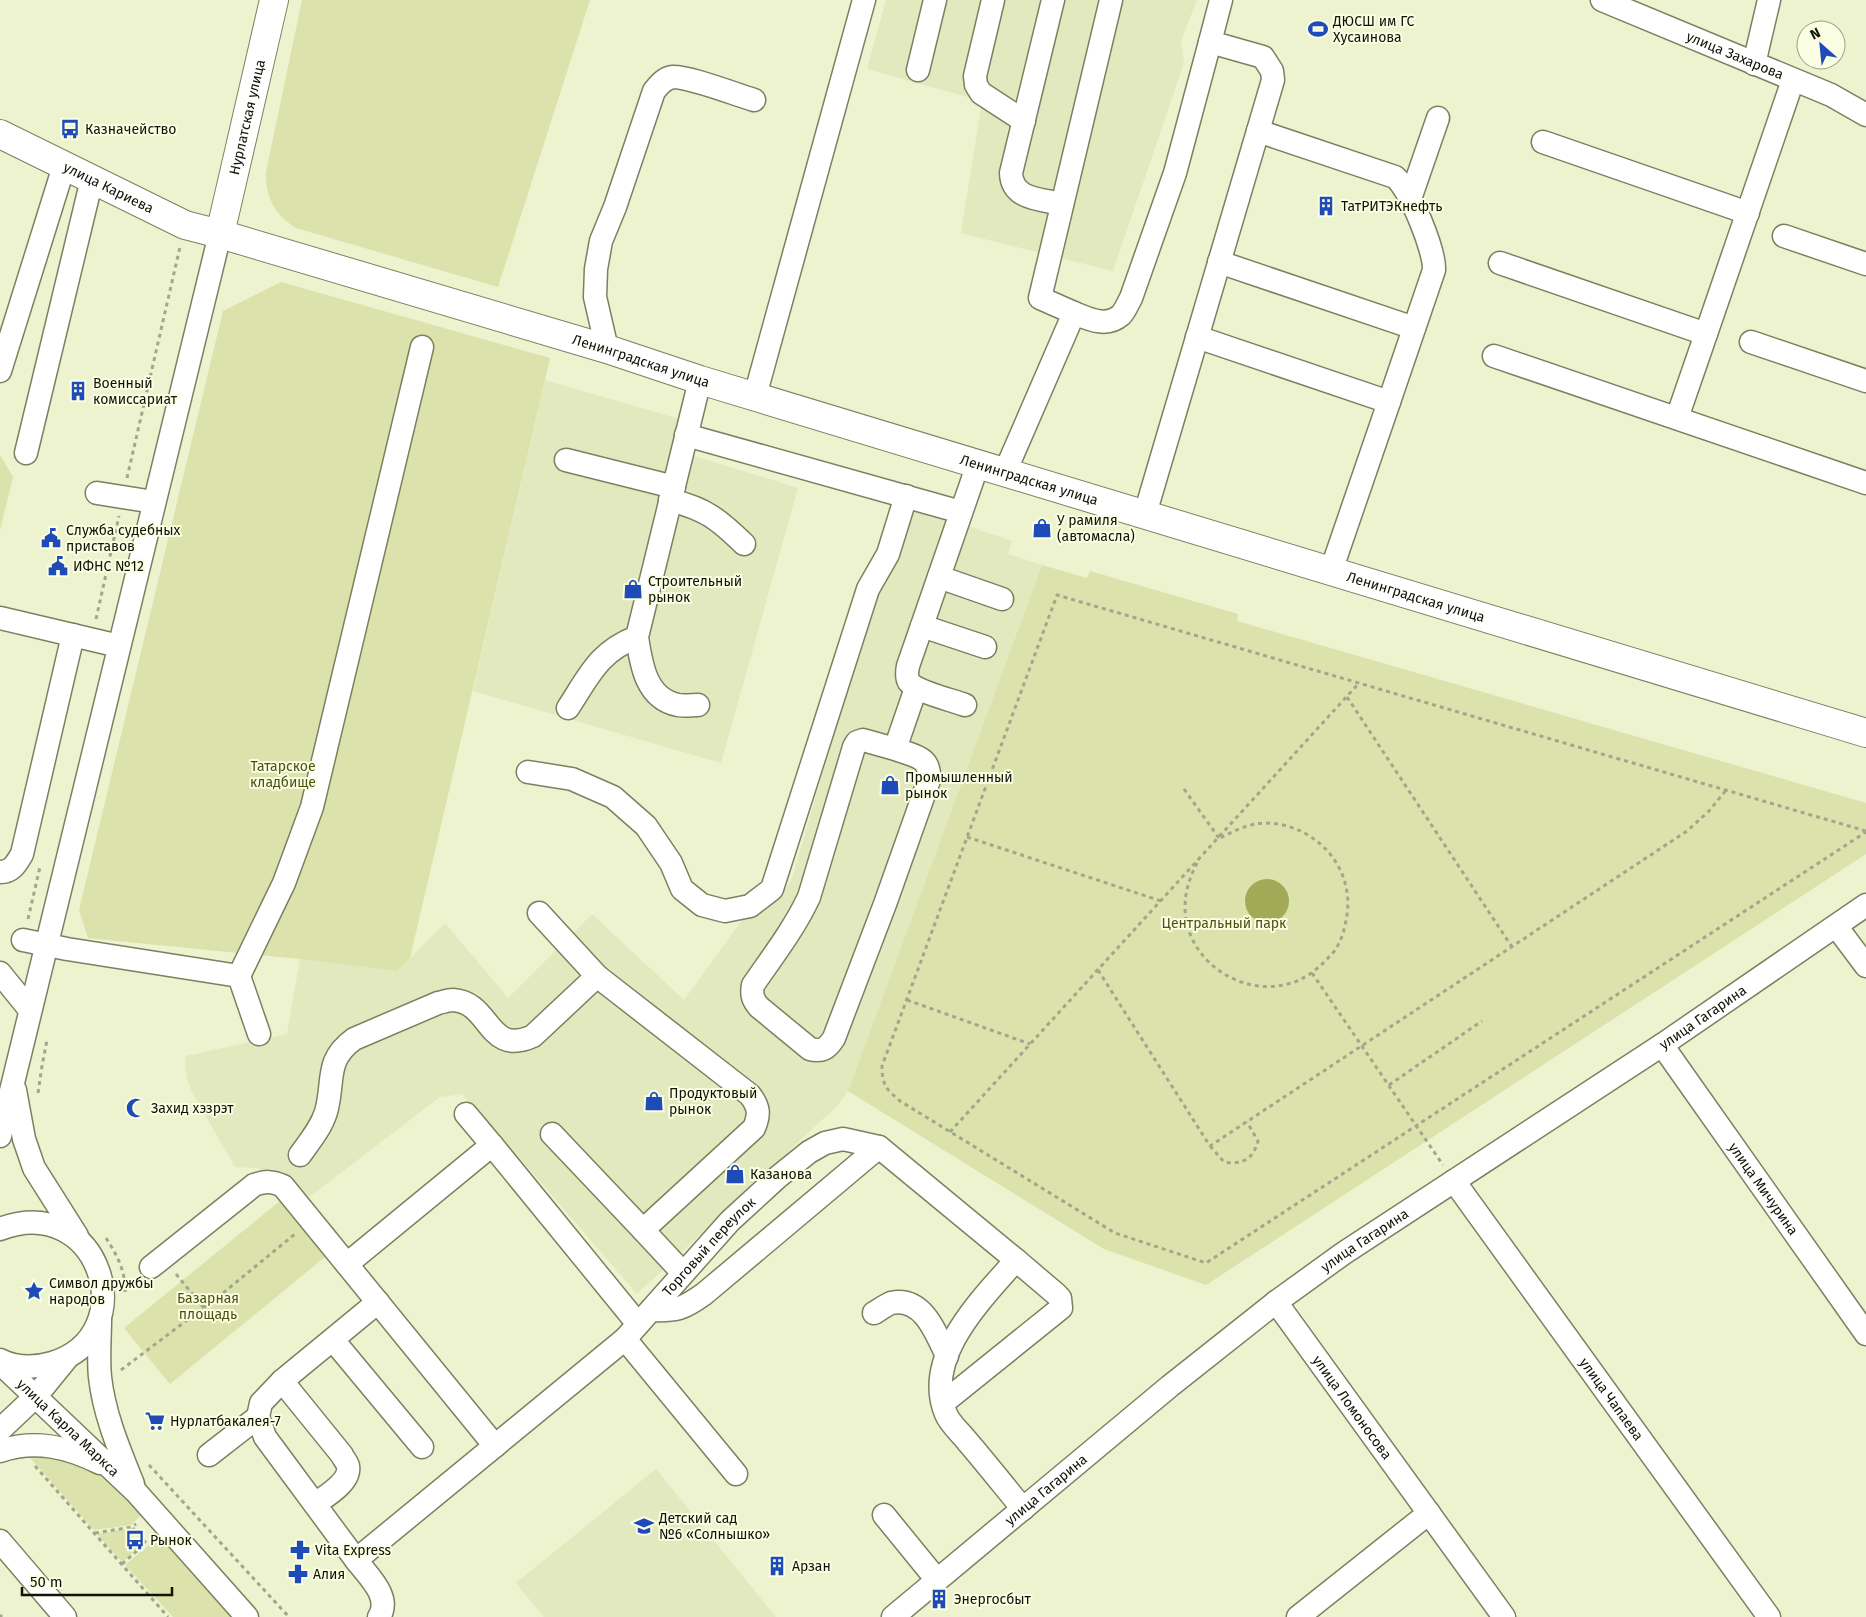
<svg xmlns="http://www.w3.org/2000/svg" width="1866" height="1617" font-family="'Fira Sans',sans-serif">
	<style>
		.built { fill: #e3e9bf }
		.green { fill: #dbe2ab }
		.water { fill: #a2aa57 }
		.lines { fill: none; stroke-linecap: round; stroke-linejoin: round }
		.minor-casing { stroke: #7c8060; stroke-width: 25 }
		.major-casing { stroke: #7c8060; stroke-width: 30 }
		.path { stroke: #a2a68b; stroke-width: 3; stroke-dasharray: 4 4; stroke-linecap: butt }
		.minor { stroke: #fff; stroke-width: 22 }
		.major { stroke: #fff; stroke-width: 28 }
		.labels { text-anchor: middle; stroke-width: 4; stroke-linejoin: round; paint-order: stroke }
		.poi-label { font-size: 14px; fill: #111307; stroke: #fafee2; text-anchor: start }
		.street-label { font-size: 14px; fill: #111307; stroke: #fafee2 }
		.park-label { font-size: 14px; fill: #4d5214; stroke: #fafee2 }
	</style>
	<rect width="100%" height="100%" fill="#edf2cf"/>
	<!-- built -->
	<path class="built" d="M886,0H1197L1181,41L1184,63L1113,271L961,233L982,101L867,69Z
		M545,380L679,419L672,449L798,488L721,763L473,691Z
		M911,507L1012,541L1008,554L1042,565L848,1091L838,1105L637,1294L524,1163L462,1094L440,1097L304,1201L271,1172L256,1168L235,1167L192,1092L187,1079L185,1065L186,1056L287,1034L300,959L397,971L445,923L508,998L592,914L684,1000L743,919L759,913L777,900L791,881L872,606Z
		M656,1469L776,1617H544L516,1583Z"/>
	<!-- green -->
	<path class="green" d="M302,0H590L498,287L296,228C275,215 265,197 266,172Z
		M281,282L550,358L410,958L397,971L300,959L88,938L79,910L223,311Z
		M0,455L13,477L0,530Z
		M1042,565L1087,578L1090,571L1238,614L1237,621L1866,803V854L1206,1285L1104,1249L848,1091Z
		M280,1201L325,1257L170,1384L124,1328Z
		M40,1451L110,1475L144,1512L131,1525L94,1530L25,1452Z
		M131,1528L133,1530L128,1535L139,1548L122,1562L97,1534Z
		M161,1535L238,1617H173L125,1565Z"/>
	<!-- water -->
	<path class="water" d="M1245 901a22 22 0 1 1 44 0a22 22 0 1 1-44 0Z"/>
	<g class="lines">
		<defs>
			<g id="minor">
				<path d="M993,0L975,76L976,85L981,93L1024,121"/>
				<path d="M1053,0L1011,173C1012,200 1041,199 1062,204"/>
				<path id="s1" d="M1602,0L1831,95L1866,115"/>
				<path d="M1754,64L1769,0"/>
				<path d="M918,70L935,0"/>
				<path d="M1258,131L1395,177C1410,189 1435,251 1434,270L1389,402"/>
				<path d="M1543,142L1748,213"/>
				<path d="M1410,199L1438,118"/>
				<path d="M1784,236L1866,264"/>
				<path d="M1219,262L1414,328"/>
				<path d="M1500,263L1706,334L1793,80"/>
				<path d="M1074,313C1089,319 1106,328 1121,315C1125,311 1128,303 1131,298L1175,173L1210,42"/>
				<path d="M1197,337L1389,402L1331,571"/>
				<path d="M1751,342L1866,381"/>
				<path d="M607,349L595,297L596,269L601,241L615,207L654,91C659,85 664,78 673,77C691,77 734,94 754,100"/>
				<path d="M1494,356L1866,483"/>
				<path d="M0,371L64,166"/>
				<path d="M755,396L864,0"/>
				<path d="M1677,418L1706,334"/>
				<path d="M686,435L961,512"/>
				<path d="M26,453L92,179"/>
				<path d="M566,460L674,487"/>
				<path d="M1005,472L1074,313L1040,298L1111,0"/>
				<path d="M97,493L154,502"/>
				<path d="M670,500C706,509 718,519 744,544"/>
				<path d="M1145,514L1273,80L1272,71L1263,57L1210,42L1221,0"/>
				<path d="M939,577L1002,599"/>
				<path d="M0,618L119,646"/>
				<path d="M922,626L985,647"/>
				<path d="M698,705C692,705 685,706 678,705C646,699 641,664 637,637L700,380"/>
				<path d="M965,705C952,700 917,692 909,682C906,677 907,671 908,666L978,464"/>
				<path d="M568,708C589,676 599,651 637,637"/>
				<path d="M895,749L863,740L857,742L854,747L809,897C794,929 773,956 753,985C751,995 753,1000 759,1007L810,1049C822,1052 827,1049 834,1038L885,904L929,780C931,756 914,756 895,749L916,688"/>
				<path d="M528,772L572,779L613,797L646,826L671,863L682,889L702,905L725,911L750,906L772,889L868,589L888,554L906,496"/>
				<path d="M0,872C12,872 16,864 22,854L73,635"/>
				<path d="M1836,926L1866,966"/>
				<path d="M23,940L67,949L239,976L259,1034"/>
				<path d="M0,973L30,1010"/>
				<path d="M239,976L284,883L312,807L422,347"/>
				<path d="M597,976L750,1095C759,1107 760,1114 754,1128L643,1230L683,1273"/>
				<path id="s2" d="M1662,1045L1866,1334"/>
				<path d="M15,1090L24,1139L34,1168L77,1236"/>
				<path d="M466,1114L492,1145"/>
				<path d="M552,1134L643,1230"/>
				<path d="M0,1136L220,234"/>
				<path d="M300,1155C310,1141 321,1128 326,1112C335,1080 324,1061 354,1039L438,1003C443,1002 448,1000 453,1000C491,1002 487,1057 533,1036L597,976L539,913"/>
				<path id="s3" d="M1454,1181L1769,1617"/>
				<path d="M0,1229C100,1191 145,1335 52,1363C35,1368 16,1368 0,1360"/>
				<path d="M347,1264L492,1145L638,1324"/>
				<path d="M151,1267L254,1185C266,1181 272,1181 283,1186L495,1446"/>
				<path id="s4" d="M1276,1302L1504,1617"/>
				<path d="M651,1310C677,1311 683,1309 704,1294L879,1147"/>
				<path d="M874,1313C879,1310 886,1305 891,1303C923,1296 936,1333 947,1356"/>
				<path d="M100,1319C100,1338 98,1358 100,1377C104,1414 119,1449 133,1484"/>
				<path d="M625,1339L736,1474"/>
				<path d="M333,1340L422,1447"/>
				<path id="s5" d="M0,1363L136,1492L247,1617"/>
				<path d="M282,1381L342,1455C343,1458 347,1462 348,1466C351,1482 326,1496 315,1504"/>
				<path d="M943,1403L1061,1308L1060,1298L1056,1294L1016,1260"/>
				<path d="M0,1430L36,1396L67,1358"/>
				<path d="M0,1451C35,1439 68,1447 100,1463"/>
				<path d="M209,1455L258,1417"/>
				<path d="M884,1515L937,1580"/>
				<path d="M0,1541L65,1617"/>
				<path d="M356,1560L265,1437L258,1417L261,1403L282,1381L378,1302"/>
				<path id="s6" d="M379,1617C392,1597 368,1576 356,1560L625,1339L730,1221L778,1177L809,1152L825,1143L843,1139L879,1147L1016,1260C982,1299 922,1357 946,1414C950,1424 961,1433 967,1441C986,1463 1004,1486 1023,1509"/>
				<path id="s7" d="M893,1617L1170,1386L1276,1302L1344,1253L1662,1045L1866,905"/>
				<path d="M1298,1617L1429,1513"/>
			</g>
			<g id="major">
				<path id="s8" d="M0,134L185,225L220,234L607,349L700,380L1866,733"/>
				<path id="s9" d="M220,234L274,0"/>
			</g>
		</defs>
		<!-- minor casing -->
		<use href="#minor" class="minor-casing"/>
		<!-- major casing -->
		<use href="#major" class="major-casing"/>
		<!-- path -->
		<path class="path" d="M127,478L180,247
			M96,619L119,516
			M1347,697L1512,947
			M1184,789L1219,838
			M1866,831L1057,595L882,1066C882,1085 886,1089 900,1101L1115,1233L1206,1263L1866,832
			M967,837L1161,901
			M1197,863C1190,877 1185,891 1185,907C1185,959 1239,997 1288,984C1304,980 1318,969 1329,957C1339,948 1344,933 1346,920C1357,870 1317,824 1266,823C1249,823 1234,831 1220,838
			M28,919L40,867
			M1098,970L1210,1146L1687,831L1709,811L1727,789
			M1312,973L1443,1165
			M907,1000L1030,1044
			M1389,1085L1482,1021
			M38,1093L42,1066L47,1040
			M950,1132L1359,683
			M1210,1146L1224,1162C1243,1165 1253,1159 1258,1141L1247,1122
			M106,1238C117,1255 126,1272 125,1292
			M176,1274L204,1308
			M121,1370L223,1293L295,1234
			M149,1465L289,1617
			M35,1466L168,1617
			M95,1533L132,1527
			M122,1564L146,1543L132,1527L136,1524
			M0,1615L2,1617"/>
		<!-- minor -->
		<use href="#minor" class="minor"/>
		<!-- major -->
		<use href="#major" class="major"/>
	</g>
	<!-- icons -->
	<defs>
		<symbol id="stadium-bare" viewBox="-9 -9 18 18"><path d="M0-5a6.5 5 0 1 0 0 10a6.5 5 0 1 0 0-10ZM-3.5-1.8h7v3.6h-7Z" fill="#1f4bb9" stroke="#fafee2" stroke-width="2.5" paint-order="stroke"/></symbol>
		<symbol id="bus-bare" viewBox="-9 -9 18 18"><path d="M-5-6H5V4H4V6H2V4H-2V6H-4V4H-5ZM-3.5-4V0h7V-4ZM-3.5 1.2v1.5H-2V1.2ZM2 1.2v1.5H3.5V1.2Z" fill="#1f4bb9" stroke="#fafee2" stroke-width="2.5" paint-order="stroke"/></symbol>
		<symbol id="building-bare" viewBox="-9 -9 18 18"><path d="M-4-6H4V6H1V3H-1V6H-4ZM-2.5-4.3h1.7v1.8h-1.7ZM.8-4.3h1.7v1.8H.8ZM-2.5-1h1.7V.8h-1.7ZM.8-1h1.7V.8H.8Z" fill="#1f4bb9" stroke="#fafee2" stroke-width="2.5" paint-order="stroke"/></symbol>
		<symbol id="shop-bare" viewBox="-9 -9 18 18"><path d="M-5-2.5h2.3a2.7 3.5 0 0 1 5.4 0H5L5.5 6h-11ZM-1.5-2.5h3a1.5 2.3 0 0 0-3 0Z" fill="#1f4bb9" stroke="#fafee2" stroke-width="2.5" paint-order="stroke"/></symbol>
		<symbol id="civic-bare" viewBox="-9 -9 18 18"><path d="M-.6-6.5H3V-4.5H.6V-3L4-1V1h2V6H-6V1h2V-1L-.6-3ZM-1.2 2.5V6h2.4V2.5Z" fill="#1f4bb9" stroke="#fafee2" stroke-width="2.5" paint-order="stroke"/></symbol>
		<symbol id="mosque-bare" viewBox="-9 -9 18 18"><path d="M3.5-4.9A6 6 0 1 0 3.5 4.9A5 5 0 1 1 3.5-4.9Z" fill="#1f4bb9" stroke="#fafee2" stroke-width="2.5" paint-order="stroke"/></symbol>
		<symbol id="sight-bare" viewBox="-9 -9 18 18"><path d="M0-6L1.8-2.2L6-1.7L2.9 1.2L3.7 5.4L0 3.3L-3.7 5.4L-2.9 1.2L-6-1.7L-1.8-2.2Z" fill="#1f4bb9" stroke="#fafee2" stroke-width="2.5" paint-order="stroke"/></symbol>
		<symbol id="supermarket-bare" viewBox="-9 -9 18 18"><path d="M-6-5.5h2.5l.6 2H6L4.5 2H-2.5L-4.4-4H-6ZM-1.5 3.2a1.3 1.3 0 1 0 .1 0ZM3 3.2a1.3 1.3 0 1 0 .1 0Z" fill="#1f4bb9" stroke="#fafee2" stroke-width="2.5" paint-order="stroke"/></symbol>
		<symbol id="school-bare" viewBox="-9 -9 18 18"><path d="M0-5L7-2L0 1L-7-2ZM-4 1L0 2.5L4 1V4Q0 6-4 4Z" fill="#1f4bb9" stroke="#fafee2" stroke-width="2.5" paint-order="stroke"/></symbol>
		<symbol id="pharmacy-bare" viewBox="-9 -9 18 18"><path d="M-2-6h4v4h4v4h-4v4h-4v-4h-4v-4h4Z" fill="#1f4bb9" stroke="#fafee2" stroke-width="2.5" paint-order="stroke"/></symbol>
	</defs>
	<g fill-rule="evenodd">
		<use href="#stadium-bare" x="1304" y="15" width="28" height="28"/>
		<use href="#bus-bare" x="56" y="115" width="28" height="28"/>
		<use href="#building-bare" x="1312" y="192" width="28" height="28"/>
		<use href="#building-bare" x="64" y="377" width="28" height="28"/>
		<use href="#shop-bare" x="1028" y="514" width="28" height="28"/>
		<use href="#civic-bare" x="37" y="524" width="28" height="28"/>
		<use href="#civic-bare" x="44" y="552" width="28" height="28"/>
		<use href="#shop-bare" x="619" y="575" width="28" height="28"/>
		<use href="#shop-bare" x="876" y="771" width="28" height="28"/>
		<use href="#shop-bare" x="640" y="1087" width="28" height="28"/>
		<use href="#mosque-bare" x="122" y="1094" width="28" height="28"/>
		<use href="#shop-bare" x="721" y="1160" width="28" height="28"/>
		<use href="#sight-bare" x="20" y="1277" width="28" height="28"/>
		<use href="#supermarket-bare" x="141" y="1407" width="28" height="28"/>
		<use href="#school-bare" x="630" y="1512" width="28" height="28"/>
		<use href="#bus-bare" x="121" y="1526" width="28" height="28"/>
		<use href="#pharmacy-bare" x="286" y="1536" width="28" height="28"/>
		<use href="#building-bare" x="763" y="1552" width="28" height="28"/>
		<use href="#pharmacy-bare" x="284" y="1560" width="28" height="28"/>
		<use href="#building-bare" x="925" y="1585" width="28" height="28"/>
	</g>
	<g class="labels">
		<!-- poi labels -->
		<g class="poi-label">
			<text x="1333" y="26">ДЮСШ им ГС<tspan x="1333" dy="16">Хусаинова</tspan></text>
			<text x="85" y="134">Казначейство</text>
			<text x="1341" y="211">ТатРИТЭКнефть</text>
			<text x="93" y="388">Военный<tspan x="93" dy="16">комиссариат</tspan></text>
			<text x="1057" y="525">У рамиля<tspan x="1057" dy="16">(автомасла)</tspan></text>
			<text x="66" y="535">Служба судебных<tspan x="66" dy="16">приставов</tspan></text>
			<text x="73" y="571">ИФНС №12</text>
			<text x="648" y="586">Строительный<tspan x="648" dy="16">рынок</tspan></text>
			<text x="905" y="782">Промышленный<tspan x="905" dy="16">рынок</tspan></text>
			<text x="669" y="1098">Продуктовый<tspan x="669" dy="16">рынок</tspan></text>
			<text x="151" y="1113">Захид хэзрэт</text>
			<text x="750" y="1179">Казанова</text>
			<text x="49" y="1288">Символ дружбы<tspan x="49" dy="16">народов</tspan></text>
			<text x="170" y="1426">Нурлатбакалея-7</text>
			<text x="659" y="1523">Детский сад<tspan x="659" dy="16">№6 «Солнышко»</tspan></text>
			<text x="150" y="1545">Рынок</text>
			<text x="315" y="1555">Vita Express</text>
			<text x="792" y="1571">Арзан</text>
			<text x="313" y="1579">Алия</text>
			<text x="954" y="1604">Энергосбыт</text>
		</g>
		<!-- street labels -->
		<g class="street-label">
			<text dy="5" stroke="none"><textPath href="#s1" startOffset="144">улица Захарова</textPath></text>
			<text dy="5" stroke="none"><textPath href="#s9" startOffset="120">Нурлатская улица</textPath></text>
			<text dy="5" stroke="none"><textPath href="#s8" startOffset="121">улица Кариева</textPath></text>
			<text dy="5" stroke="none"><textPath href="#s8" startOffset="682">Ленинградская улица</textPath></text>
			<text dy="5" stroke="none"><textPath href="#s8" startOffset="1088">Ленинградская улица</textPath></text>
			<text dy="5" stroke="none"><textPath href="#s8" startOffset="1492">Ленинградская улица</textPath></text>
			<text dy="5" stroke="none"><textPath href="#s7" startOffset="1009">улица Гагарина</textPath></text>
			<text dy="5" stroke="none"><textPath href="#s2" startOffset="176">улица Мичурина</textPath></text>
			<text dy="5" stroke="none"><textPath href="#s7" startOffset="604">улица Гагарина</textPath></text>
			<text dy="5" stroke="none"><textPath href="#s6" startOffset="539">Торговый переулок</textPath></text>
			<text dy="5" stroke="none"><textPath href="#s3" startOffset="269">улица Чапаева</textPath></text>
			<text dy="5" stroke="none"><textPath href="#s4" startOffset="130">улица Ломоносова</textPath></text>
			<text dy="5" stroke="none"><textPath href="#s5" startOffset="94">улица Карла Маркса</textPath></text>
			<text dy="5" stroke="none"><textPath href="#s7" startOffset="199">улица Гагарина</textPath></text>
		</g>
		<!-- park labels -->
		<g class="park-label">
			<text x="283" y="771">Татарское<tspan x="283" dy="16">кладбище</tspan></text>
			<text x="1224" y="928">Центральный парк</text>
			<text x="208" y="1303">Базарная<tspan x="208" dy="16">площадь</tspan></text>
		</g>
	</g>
	<!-- north arrow -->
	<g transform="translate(1821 45) rotate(333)"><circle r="24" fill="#fafee2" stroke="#9da08a"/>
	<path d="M0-4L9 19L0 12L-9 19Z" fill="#1f4bb9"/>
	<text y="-8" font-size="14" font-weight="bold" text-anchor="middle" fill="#111307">N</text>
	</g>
	<!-- scale -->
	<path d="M22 1587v8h150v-8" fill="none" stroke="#111307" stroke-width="2.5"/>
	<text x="30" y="1587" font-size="15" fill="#111307" stroke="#fafee2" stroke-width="4" paint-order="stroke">50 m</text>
</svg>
